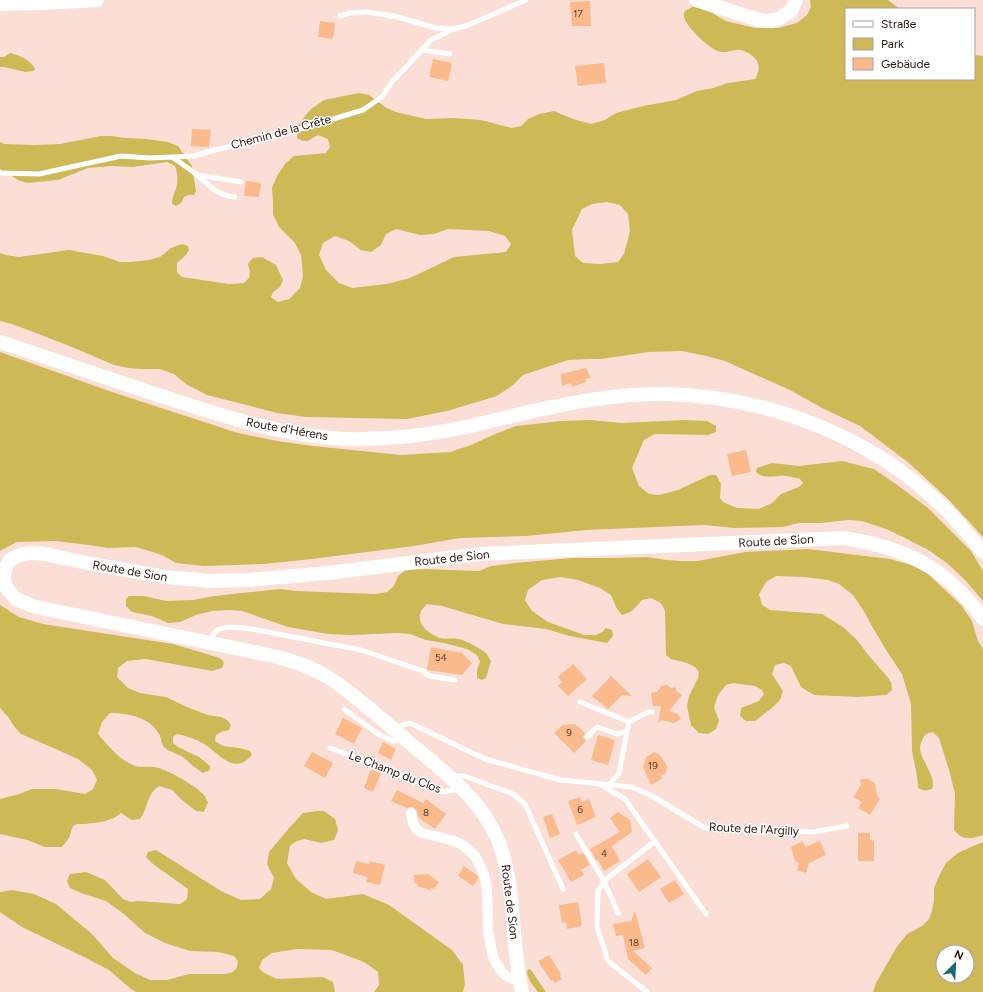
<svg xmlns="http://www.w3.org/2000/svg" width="983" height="992" font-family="Figtree,sans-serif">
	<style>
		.green { fill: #ceb957; fill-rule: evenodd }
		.building { fill: #faba8b }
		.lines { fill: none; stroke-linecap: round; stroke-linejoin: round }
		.lane { stroke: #fff; stroke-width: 5 }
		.street { stroke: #fff; stroke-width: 10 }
		.secondary { stroke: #fff; stroke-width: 14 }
		.labels { text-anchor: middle; stroke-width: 3; stroke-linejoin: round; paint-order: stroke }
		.number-label { font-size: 10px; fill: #5f3e2c }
		.street-label { font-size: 12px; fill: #2b140d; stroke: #fff }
	</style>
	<rect width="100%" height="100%" fill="#fbdfd7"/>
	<!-- green -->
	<path class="green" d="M810,0H888L900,9H846V79H974V55L983,56V537L949,500L909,463L860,426L822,408L790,390L725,361L706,356L682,351L649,352L601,359H589L568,360L523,375L513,385L497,396L447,411L407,419L306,417L277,413L207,395L186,384L174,374L160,369H142L128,368L114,365L67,345L12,324L0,321V253L6,255L19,257L69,250L103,256L120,262H130L149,260L160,257L171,248L182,244L188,246L189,250L186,255L177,263V272L182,277L229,284L244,283L249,278L250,272L248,264L253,258L262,257L276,265L283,280L280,287L273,292L271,297L278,302L289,299L300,288L303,276L301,255L295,243L279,227L273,214V201L272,188L277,176L285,164L294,156L326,153L330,147L328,139L318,135C309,140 307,144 297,138L298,125L310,110L324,100L359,93L369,95L385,107L396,112L426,119L453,118L481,120L512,128L521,126L528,119L539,114L554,111L573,119L591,124L605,120L616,113L643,106L676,100L697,91L713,88L728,83L755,79C762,67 759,58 746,52C744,51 743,50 740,50C735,49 728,53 722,52C712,52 686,27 684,17C684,15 684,13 685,11L694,6L707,10L726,21L755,28H778L797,23L807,15L811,7ZM607,202L620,205L628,214L630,231L624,254L618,262L600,264L583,263L575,256L572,230L582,209L592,204ZM396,229L420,235L434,234L448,229L489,231L505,236L511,244L506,252L454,257L410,278L386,284L352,288L339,283L326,270L319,255L323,243L335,236L349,241L361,250L371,252L381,245L386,234Z
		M10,53C20,55 29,60 35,68L34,71L25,72L4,67H0V57H4Z
		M101,136H111L126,138L146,139L168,142L178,146L192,166L196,191L194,195H188L184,197L181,203L176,206L172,204C172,198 174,194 176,189C178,181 178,174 175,166L167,162L133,167L112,166L88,168L58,180L38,182L27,183L18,180L0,169V142L5,144L34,145L60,144Z
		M0,352L112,392L238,433L277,441L313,446L401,455L450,452L471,445L493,435L516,426L561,421L590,420L622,423L684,420L707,421L716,426V432L708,435L655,434L644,440L632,468L639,486L649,494L659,495L678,490L710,475H716L721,484L720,498L723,502L737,508L759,509L772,503L781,494L799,487L803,483L800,479C796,478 792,477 787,476C777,475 763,480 756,472L757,468L772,463L799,466L842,461L874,469L893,482L928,508L971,551L983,571V601L965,580L948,564L930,551L905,538L886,529L862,521L849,520L820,523H799L783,527L734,528L704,525L586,530L526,536L460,538L414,546L312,559L263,564L204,566L176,563L162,555L136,547L108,548L89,545L55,541L17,542L0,551Z
		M808,549L890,559L911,565L927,573L961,605L972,621L978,641L983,649V835C970,839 963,841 954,830L955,794L949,770L939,738L933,732L926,734C923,738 920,743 920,749C921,761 937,777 932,789C926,791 923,791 918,788L917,776L912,751L911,704L902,674L886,650L873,628L865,613L853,595L839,584L828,580L804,577L776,576L766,582L759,594L762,605L770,610L822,614L843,627L857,640L869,656L885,674L891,682L892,690L886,695L858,697L814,695L801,687L791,666L784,663L775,665L772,674L783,691L780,700L773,707L755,721H746L740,716L741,708L759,701L764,694L762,690L755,686L733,683L726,685L718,695L714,708L719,720L716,729L708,734L699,733L691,725L687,706L689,696L698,678L699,672L695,667L687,663L671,659L666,655L665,611L661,603L651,598L642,600C635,608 632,613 622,615L617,609L611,595L600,588L578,580L561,577L542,580L528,590L525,600L532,611L548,622L584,635H596L602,632L606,628L612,630L613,636L607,643L570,636L546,629L503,624L442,606L427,604C411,618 424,632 440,638C446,640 453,637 459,639C465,640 481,649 486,653C488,655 489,659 491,661L486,678L482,680L477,678V670L480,662L477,655L467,649L444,643L426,640L410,634L397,633L351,635L328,634L288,627L242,611L230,610L212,611L196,615L180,622L168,623L152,616L132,612L126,606V599L129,596H144L166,601L193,600L214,596L280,589L296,591L375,594L387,592L394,586L398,576L406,570L423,569L479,571L491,566L515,563L572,558H616L648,557L666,560L681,561H698L745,552Z
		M0,605L19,617L43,624L173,644L220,658L224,662L222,668L212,671L146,659L127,661L118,668L117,677L128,688L140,693L166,697L187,707L208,715L221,717L227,720L231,725L229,730L221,732L216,735L215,741L223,746L240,748L250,751L252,755C234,776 220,754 204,744C196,739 187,736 177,734L173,737V743L178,747L199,757L210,766V770L203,773C196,769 190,763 184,758C178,754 170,752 165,748C160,743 162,738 159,734C150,717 127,713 110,713L102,722L98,734C108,745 118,759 133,765C139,768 147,766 154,767C165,768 196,786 203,794C205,796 206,799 208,802L204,812L196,811L183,801L172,790L159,786C145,796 149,807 140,819L132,820L121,813L114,818L102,822L85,824H77L73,826L69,838L62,847H45L27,840L0,834V799L19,794L32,789H56L85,794L93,789L97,780L92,770L78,759L51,747L21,734L13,725L9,718L0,708Z
		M317,811H324L335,819L338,830L334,840L321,843L304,839L295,842L290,846L287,863L296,879L311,892L326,899L363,894L389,905L452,950L463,965L465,984L463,992H374L379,985L378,972L364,962L332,950L297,949L272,953L262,960L259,968L264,973L277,979L323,977L333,982L335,992H136L131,989L109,970L88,959L22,927L0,912V892L12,890L34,894L56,904L92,934L113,958L135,973L150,980H167L189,974H225L233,972L237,967L238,961L234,956L218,952L190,951L165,943L145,933L124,914L106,901L81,893L70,888L67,881L70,874L86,872L105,880L123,899L131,902L138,901L180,904L187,899L188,889L153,864L146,857L148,852L156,850L221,891L241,900L260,899L271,889L274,878L267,864L269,852L290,827L303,813Z
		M983,842V992H873L876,983L896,948L907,934L922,926L929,919L931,914L934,901V888L938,878L946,863L958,853L971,847ZM943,952H967V976H943Z
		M529,969L531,970L546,992H538C533,986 527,979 527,971Z"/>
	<!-- building -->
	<path class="building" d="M590,1L591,26H572L570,2Z
		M320,21L335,23L333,39L318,37Z
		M433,59L452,63L448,81L429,77Z
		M604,63L606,83L578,86L575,66Z
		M192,129L211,130L209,147L191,146Z
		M246,181L261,183L259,197L244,196Z
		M586,368L591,378L585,379L586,382L572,387L571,383L562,386L561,374Z
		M746,450L751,472L732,476L727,454Z
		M431,647L462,653L472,663L462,675L428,670L427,669Z
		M573,664L587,679L568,696L558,686L562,682L558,677Z
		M611,676L632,696L622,695L608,709L592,696Z
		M667,685L671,688L676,687V691L682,695L669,711L678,714L681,719L674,723L661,720L658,724L661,706H653L651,693L657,692L661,686Z
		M343,718L362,728L354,744L335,734Z
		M575,724L585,733L583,738L586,741L574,753L554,733L563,725Z
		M598,735L615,740L608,765L591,760Z
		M383,742L396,749L391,760L378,753Z
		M312,752L333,763L325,778L304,766Z
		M654,752L660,755L667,766L666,773L661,775L662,779L651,785L643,767L646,757Z
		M371,769L381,773L373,792L364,788Z
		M860,779H868L875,783L877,796L880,799L870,815L858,808L862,802L853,797L861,785Z
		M397,790L423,803L426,799L446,814L435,829L419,818L417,811L413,807H410L407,808L391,801Z
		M580,797L582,802L589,799L596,817L577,825L568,801Z
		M618,812L630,820L632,832L612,846L620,861L604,871L598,860L597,861L590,849L620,832L610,818Z
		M552,814L560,834L550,838L543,817Z
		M858,833H870V840L874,841V861H858Z
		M803,841L805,847L820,841L826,855L809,863L806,873L797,870L799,863L795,861L791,847Z
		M576,850L579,855L583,853L590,865L581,870L584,875L571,882L558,860Z
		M648,859L661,877L639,892L627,874Z
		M356,861L370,864V861L385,865L380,885L366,882L367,877L353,873Z
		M464,866L478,876V879L473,886L458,876Z
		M428,874L439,882L434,889L431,888L430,890L417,886L418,884L414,883V875Z
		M675,880L684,894L669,903L660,889Z
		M578,902L582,926L567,929L566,922L562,923L559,905Z
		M635,911L645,948L633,951L652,968L646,975L628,959L623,935L616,936L613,924L631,921Z
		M549,955L561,974L560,976L562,979L555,983L553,980L551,981L538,961Z"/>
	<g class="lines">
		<!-- lane -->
		<path class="lane" d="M340,16L350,13L367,12L398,17L436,28L453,29
			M422,50L450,54
			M172,157C181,163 190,169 198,176C212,187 216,195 235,197
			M0,173L39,174L121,156L150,158L194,156L215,150L280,135L363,110L383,96L391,83L431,40L454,29L466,26L526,0
			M198,175L241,182
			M210,642C211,639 212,636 214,633C223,624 241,628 252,629L361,650L423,671L429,676L455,680
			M580,702L629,722L619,773L609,785
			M344,709L378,734L393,741L402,739
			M629,722L648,712H652
			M396,727L410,723L485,759L560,780L632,787L652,796L705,828L813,832L847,826
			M587,737L597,727L617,734L627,731
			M330,748L392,771L436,790L444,792L458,789
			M452,776H464L513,794L525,804L563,889
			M601,785L625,799L706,914
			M576,834L604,881L618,913
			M647,992L608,961L597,927L598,891L604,881L655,841"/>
		<!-- street -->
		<path class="street" d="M411,813L413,823L417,830L422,833L447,839L459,843L464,846L475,856L484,874L487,888L488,930L492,953L496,963L501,971L506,976L520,982"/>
		<!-- secondary -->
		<path class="secondary" d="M696,0L759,20L771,21L780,18L791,11L796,0
			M0,4L42,3L97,0
			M0,342C52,359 104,377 155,394C217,414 279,436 345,439C387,440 430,435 471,426C498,420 525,412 553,407C589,399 626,394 663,394C770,396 878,438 952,516C963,528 973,540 983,552
			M522,992C511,946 516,897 502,851C486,800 443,772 404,738C390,726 375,713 360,701C349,692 338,683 326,676C311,667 295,662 278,657L36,607L25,603L16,599L9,591L6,587L4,580V574L6,567L10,560L15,557L23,554L33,553L44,554L92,564L165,577L212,581L249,580L328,573L480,554L844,538C906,548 946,567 983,619"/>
	</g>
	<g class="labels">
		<!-- number labels -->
		<g class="number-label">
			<text x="578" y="17">17</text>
			<text x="441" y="661">54</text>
			<text x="569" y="736">9</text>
			<text x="653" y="769">19</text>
			<text x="580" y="813">6</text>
			<text x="426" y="816">8</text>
			<text x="604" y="857">4</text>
			<text x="634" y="946">18</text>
		</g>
		<!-- street labels -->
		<g class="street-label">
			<text transform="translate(281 132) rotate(-15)" y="4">Chemin de la Crête</text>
			<text transform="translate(287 429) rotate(10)" y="4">Route d'Hérens</text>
			<text transform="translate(776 541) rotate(-3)" y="4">Route de Sion</text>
			<text transform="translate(452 558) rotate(-6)" y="4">Route de Sion</text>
			<text transform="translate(130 571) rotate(10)" y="4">Route de Sion</text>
			<text transform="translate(395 772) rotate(21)" y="4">Le Champ du Clos</text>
			<text transform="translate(754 829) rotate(3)" y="4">Route de l'Argilly</text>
			<text transform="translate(510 902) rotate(83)" y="4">Route de Sion</text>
		</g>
	</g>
	<!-- legend -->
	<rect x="845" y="8" width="130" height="72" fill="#ffffff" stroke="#aaa19e"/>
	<rect x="853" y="21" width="20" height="6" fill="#ffffff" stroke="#aaa19e"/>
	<text x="881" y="28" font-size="12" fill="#2b140d">Straße</text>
	<rect x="853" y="38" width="20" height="12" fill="#ceb957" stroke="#aaa19e"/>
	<text x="881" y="48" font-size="12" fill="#2b140d">Park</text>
	<rect x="853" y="58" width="20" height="12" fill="#faba8b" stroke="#aaa19e"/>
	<text x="881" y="68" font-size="12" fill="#2b140d">Gebäude</text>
	<!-- north arrow -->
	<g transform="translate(955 964) rotate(24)"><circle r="19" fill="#ffffff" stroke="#aaa19e"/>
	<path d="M0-3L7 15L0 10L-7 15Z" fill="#216677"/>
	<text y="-6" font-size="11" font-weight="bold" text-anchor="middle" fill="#2b140d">N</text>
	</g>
</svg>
